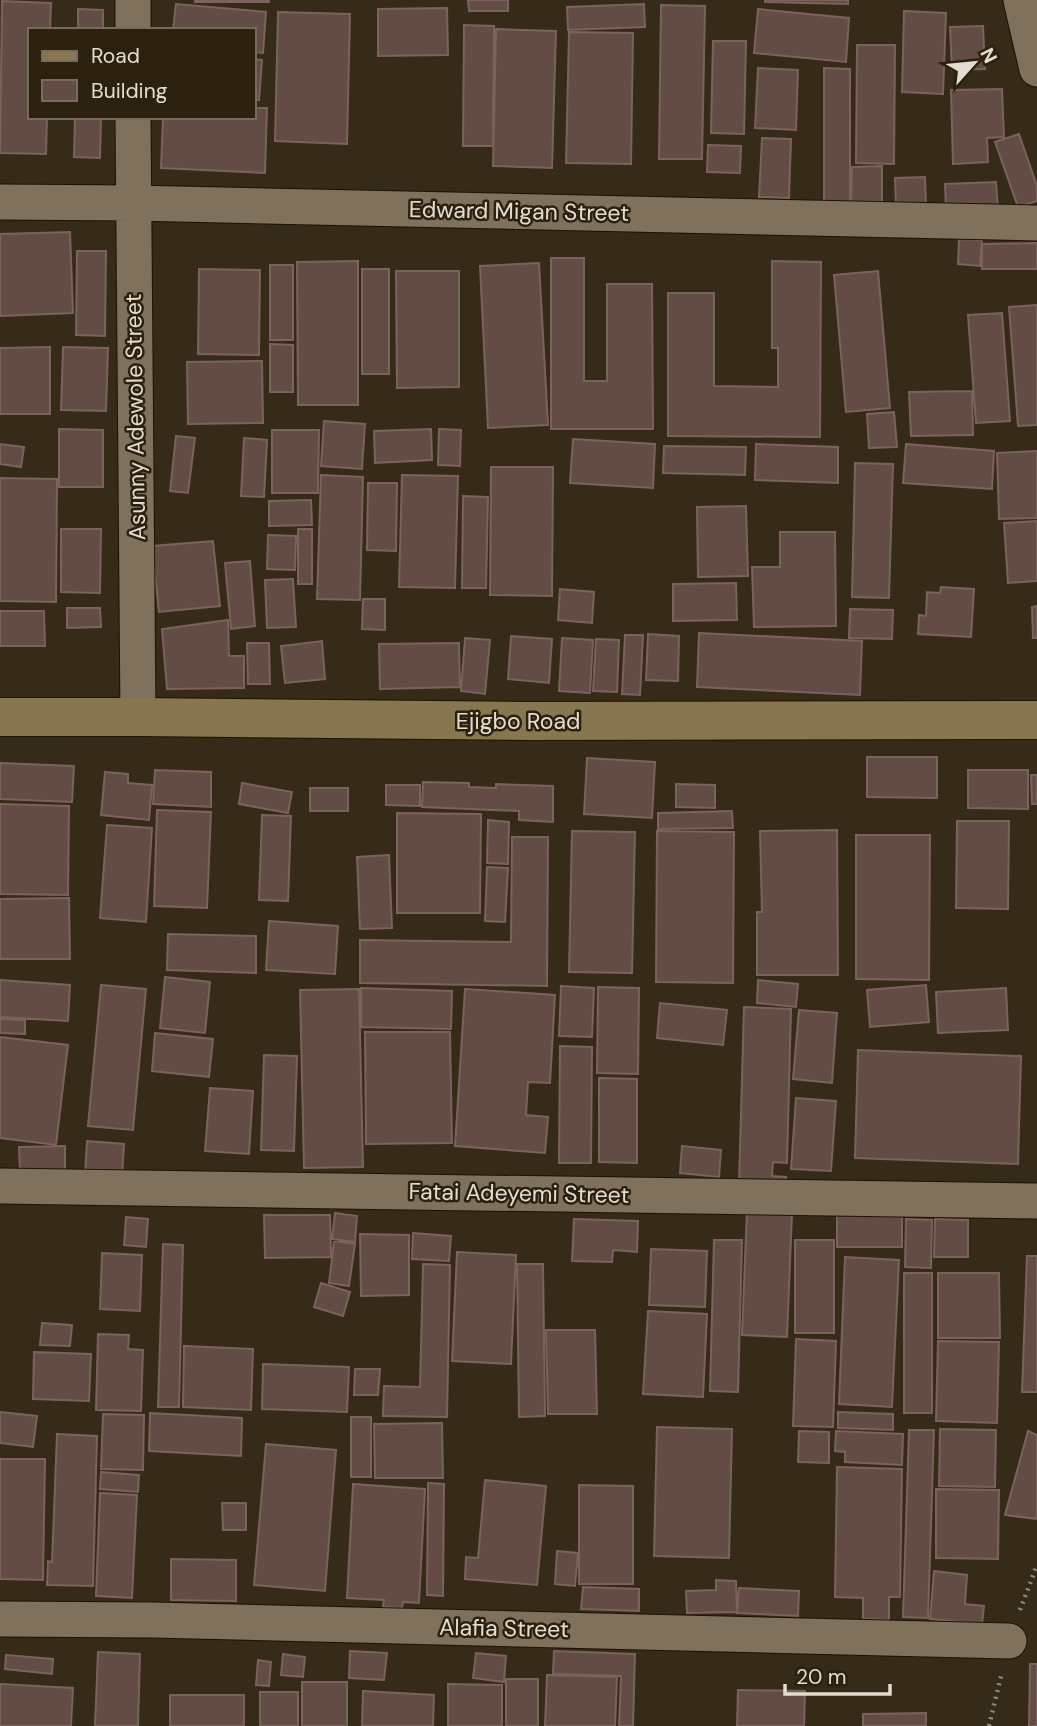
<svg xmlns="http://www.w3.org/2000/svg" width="1037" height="1726" font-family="'DM Sans',sans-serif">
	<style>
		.building { fill: #644c46; stroke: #7c625c; stroke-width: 2 }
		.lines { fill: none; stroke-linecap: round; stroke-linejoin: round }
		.street-casing { stroke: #1d1302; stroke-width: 37 }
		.secondary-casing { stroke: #1d1302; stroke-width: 40 }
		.path { stroke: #938a7b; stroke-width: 4.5; stroke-dasharray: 2 5; stroke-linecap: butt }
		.street { stroke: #7f715c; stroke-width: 35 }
		.secondary { stroke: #87764f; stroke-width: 38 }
		.labels { text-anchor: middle; stroke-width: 5; stroke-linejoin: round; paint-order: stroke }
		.street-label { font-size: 23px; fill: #e3dcd0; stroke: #2c210e }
	</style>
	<rect width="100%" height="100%" fill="#362a18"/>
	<!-- building -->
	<path class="building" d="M195,0H269V2H195Z
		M468,0H508V11H469Z
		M765,0H848V4L765,2Z
		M2,1L51,3L50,30H30V117H47L46,154L0,153Z
		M176,4L266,12L263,53L254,52V30H173Z
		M644,4L645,27L568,30L567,7Z
		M661,5L705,6L702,159H659Z
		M447,8L448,55L378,56V9Z
		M78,9L103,10V30H78Z
		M758,9L849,18L846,62L754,53Z
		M904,11L946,13L943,94L902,92Z
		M278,12L350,14L347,144L275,141Z
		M464,25L494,26L493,146H463Z
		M983,26L985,69L952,70L950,27Z
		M496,29L556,31L552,168L493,166Z
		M569,32L633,33L631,164L566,163Z
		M713,41H746L744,134L711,133Z
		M857,45H895L894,164L856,163Z
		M254,59L262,60L259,100H254Z
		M758,68L798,70L796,130L755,128Z
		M824,68L850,69V202H824Z
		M1002,89L1004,137L987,138L988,162L953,164L951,90Z
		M254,108H267L265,173L161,168L163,117H254Z
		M75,117H101L100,158L74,157Z
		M1019,134L1037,186V201L1018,207L995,142Z
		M762,138L791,139L789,198L759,197Z
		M708,145L741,146L740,173L707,172Z
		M882,166V207H851L852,167Z
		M925,177L926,205L896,206L895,178Z
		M996,182L998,211L946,212L945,184Z
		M70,232L73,313L0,316V234Z
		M959,239L982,240L980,266L958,264Z
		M1037,243V269H982V244Z
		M77,251H106L105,336L76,335Z
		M551,258H584V381H607V284H652L653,429H551Z
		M358,261V405H298L297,262Z
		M772,261L821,262L820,437L668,436V293H714V386L778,387V348H772Z
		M539,263L548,425L488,428L480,266Z
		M270,265H293V340H270Z
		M199,269L260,270L259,355L198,354Z
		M362,269H389V374H362Z
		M396,271H459V387L397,388Z
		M878,271L890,408L846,412L834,275Z
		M1037,305V425L1018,426L1009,307Z
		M1002,313L1010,421L976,423L968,315Z
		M270,344L293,345V392H270Z
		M50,347V414H0V348Z
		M63,347L108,348L106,411L61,410Z
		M262,361L263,423L188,424L187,362Z
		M972,391L973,435L911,436L909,392Z
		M894,412L897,447L869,448L867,414Z
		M324,421L365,424L362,469L321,466Z
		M59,429L103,430V487H59Z
		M431,429L432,460L375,463L374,431Z
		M439,429L461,430L460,466L438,465Z
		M272,430H319L318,493H272Z
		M176,436L195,438L188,493L170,491Z
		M244,438L267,440L264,497L241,496Z
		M573,439L655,444L653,488L570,483Z
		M0,444L24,447L21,467L0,464Z
		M756,444L838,447V483L755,480Z
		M906,444L994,451L992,489L903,483Z
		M664,446L746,447L745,475L663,473Z
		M1037,451V518L999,519L997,453Z
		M855,463L893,464L889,598L852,597Z
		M491,467H553L552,596L490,595Z
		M321,475L363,477L360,600L317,599Z
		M402,475L458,476L455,588L399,587Z
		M0,478L57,479L56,602L0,601Z
		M368,483H397L396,551L367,550Z
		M463,496L488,497L486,588H462Z
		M311,500L312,525L269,526V501Z
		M746,506L748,576L698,577L697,507Z
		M1037,521V581L1008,583L1004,523Z
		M61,529H101L100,593L61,592Z
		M298,529H312V584H298Z
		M780,532H835L836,626L754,627L752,567H780Z
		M268,535L296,536L295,570L267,569Z
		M213,541L220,606L159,612L152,546Z
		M250,561L255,626L231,629L225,563Z
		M293,579L296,627L267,628L265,580Z
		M736,583L737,620L673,621V584Z
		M941,587L974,589L971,637L918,634L919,615L926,616L927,592L940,593Z
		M560,589L594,592L592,623L558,620Z
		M363,599H385V630L362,629Z
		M1037,606V638H1033L1032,607Z
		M67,608H100L101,627L67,628Z
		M850,609L893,610L892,639L849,638Z
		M0,611H44L45,646H0Z
		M228,620L229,656H244V688L167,689L162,629Z
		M699,633L862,641L860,695L697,687Z
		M648,634L679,636L678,681L646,680Z
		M625,635H643L640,695L622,694Z
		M511,636L552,639L549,683L508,679Z
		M465,638L490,640L485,694L461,691Z
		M562,638L593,640L590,693L559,691Z
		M596,639L619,640L617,692L593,691Z
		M322,641L325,679L285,683L281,646Z
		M247,643H269L270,684H248Z
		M459,643L460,687L380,689L379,644Z
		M867,757H937V798L867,797Z
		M587,758L655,762L652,818L584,814Z
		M0,763L74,766L72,802L0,799Z
		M155,770L211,772V807L153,804Z
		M968,770H1028V809L968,808Z
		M105,772L128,774V783L152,785L149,820L101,815Z
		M1031,775H1037V804H1032Z
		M423,782L469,783V787L496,788V784L553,786V822L519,820V811L422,807Z
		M242,783L292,792L288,813L239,804Z
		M676,784L715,785V808L676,807Z
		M386,785H420V806L386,805Z
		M310,788H348V811H310Z
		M0,804L69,806L68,895L0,894Z
		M157,810L211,812L207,908L154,906Z
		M732,811L733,828L658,829V813Z
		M397,813L481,814L480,913H397Z
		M262,815L291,816L288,901L259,900Z
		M488,820L509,822L508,864L487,863Z
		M957,821H1009L1008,909L956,908Z
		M107,825L152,828L146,922L100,918Z
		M837,830L838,975H757V912H762L760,831Z
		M572,831L635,832L632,973L569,972Z
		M657,831L734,832L733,983L656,982Z
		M856,835H930L929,980L856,979Z
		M512,837H548L547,986L360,983V940L511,942Z
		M389,855L392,928L360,929L357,857Z
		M487,867L508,868L505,922L485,921Z
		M69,898L70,959H0V899Z
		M269,921L338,926L335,974L266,970Z
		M168,934L256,936V973L167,970Z
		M165,977L210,982L205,1033L160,1028Z
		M0,980L70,985L68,1021L0,1017Z
		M758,980L798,984L796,1007L757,1003Z
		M101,985L146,989L133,1130L88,1126Z
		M926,985L929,1022L870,1027L867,990Z
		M561,986L594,988L592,1037L559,1036Z
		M598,987L639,988L638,1074L597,1073Z
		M361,988L452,991L451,1029L361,1027Z
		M1006,988L1008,1030L938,1033L936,992Z
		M359,989L363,1167L304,1168L300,990Z
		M465,989L555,995L550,1083L528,1082L526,1115L548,1117L545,1153L455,1146Z
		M660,1003L727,1010L723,1045L657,1038Z
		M744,1007L791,1009L787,1163L773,1162L772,1176L786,1177L787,1184L739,1183Z
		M799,1010L837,1013L832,1083L793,1079Z
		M0,1019L25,1020V1034L0,1033Z
		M365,1032H450L452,1143L366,1144Z
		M155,1033L213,1039L209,1077L152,1071Z
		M0,1037L68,1045L56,1145L0,1138Z
		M560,1046L592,1047L591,1163H559Z
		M858,1050L1021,1056L1018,1164L855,1158Z
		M264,1055L297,1056L294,1151L261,1150Z
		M599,1078L637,1079V1163L599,1162Z
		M210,1088L253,1091L249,1154L205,1151Z
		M796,1098L836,1101L831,1171L791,1169Z
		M87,1141L124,1144L122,1176L85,1174Z
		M65,1146V1173H20L19,1147Z
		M682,1146L721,1150L719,1177L680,1173Z
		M747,1210L792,1212L787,1337L742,1335Z
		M837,1211H902V1247H837Z
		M335,1213L357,1216L355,1242L332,1239Z
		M264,1215H330L331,1257L265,1258Z
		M126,1217L148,1219L146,1247L124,1245Z
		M574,1219L638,1221L637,1252L613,1250L612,1262L572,1261Z
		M906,1219L932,1220L931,1268L905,1267Z
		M935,1219L968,1220V1257H934Z
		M413,1233L451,1236L449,1261L412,1259Z
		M360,1234L409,1235V1295L361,1296Z
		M714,1240H742L738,1392L710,1391Z
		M795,1240H834V1333H795Z
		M334,1241L355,1244L349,1286L329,1283Z
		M163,1244L183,1245L179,1407H158Z
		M651,1249L707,1251L705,1307L649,1305Z
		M457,1252L516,1255L511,1364L452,1361Z
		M102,1253L142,1255L140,1311L100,1309Z
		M1027,1256H1037V1392H1022Z
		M845,1257L899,1260L892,1407L839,1404Z
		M423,1264L450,1265L447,1417L383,1416L384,1386L420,1387Z
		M517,1264H543L545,1416L519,1417Z
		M904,1273H932V1413H904Z
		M938,1273H999L1000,1338H938Z
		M321,1283L350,1292L343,1316L314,1307Z
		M648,1311L707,1314L703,1397L643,1394Z
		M42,1323L72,1325L70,1346L40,1345Z
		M546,1330H595L597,1414H548Z
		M98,1334L129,1335L128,1349L143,1350L141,1411L96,1410Z
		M796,1339L836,1341L833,1427L793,1426Z
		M938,1341L999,1342L997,1423L936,1421Z
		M184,1346L253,1349L251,1410L183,1407Z
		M34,1352L91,1354L89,1401L33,1399Z
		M263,1364L349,1367L347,1412L262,1409Z
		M355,1369H380L378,1395H354Z
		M0,1412L37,1416L33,1447L0,1443Z
		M838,1412L893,1414V1430L838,1428Z
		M150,1413L242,1418L241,1456L149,1451Z
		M103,1414L144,1415L143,1470L101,1469Z
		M351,1417H371V1477H351Z
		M442,1423L443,1478H375L374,1424Z
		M657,1427L732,1429L729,1558L654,1556Z
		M940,1429L996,1430L995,1487L939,1486Z
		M909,1430H934L928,1618L903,1617Z
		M799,1431L829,1432V1463L798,1462Z
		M836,1431L903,1434L902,1465L845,1462V1452L835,1451Z
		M1028,1431L1037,1435V1519L1005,1515Z
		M57,1434L97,1436L93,1586L47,1585L48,1561L52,1562Z
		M266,1444L336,1450L325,1591L254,1585Z
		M0,1459H45L43,1580L0,1579Z
		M837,1467L902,1469L900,1597H889V1620L863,1619V1598L835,1597Z
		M101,1472L139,1475L138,1492L100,1489Z
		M485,1480L546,1486L537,1585L465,1579L466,1557L478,1558Z
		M428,1483L444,1484L443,1596L427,1595Z
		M353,1484L425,1489L419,1603L403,1602L402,1608L383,1607L384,1600L347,1598Z
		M579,1485L633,1486V1584H579Z
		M936,1489L999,1490L998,1559L936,1558Z
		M100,1493L137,1495L132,1598L96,1596Z
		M222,1503H246V1530H223Z
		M557,1551L578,1553L575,1586L555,1584Z
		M171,1559L236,1560V1601L171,1600Z
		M934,1571L967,1575L965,1604L984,1606L982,1624L930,1619Z
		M716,1580L736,1581L737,1612L687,1613L686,1591L716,1590Z
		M583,1587L639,1589V1611L581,1609Z
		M739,1588L799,1591L798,1616L737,1613Z
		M350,1651L387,1653L384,1680L349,1678Z
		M554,1651L635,1654L633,1726H619L621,1676L553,1674Z
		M98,1652L140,1654L138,1726H95Z
		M476,1653L506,1656L504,1682L473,1678Z
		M283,1654L305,1657L303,1677L281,1675Z
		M6,1655L53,1659L52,1674L5,1669Z
		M258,1660L271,1662L269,1686L256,1685Z
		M1030,1664H1037V1726H1029Z
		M547,1675L617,1677L615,1726H545Z
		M506,1679H538V1726H506Z
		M302,1682H347V1726H302Z
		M0,1684L73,1688L71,1726H0Z
		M448,1684L502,1685V1726H448Z
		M738,1690L805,1691L804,1726H737Z
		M363,1691L434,1695L433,1726H362Z
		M260,1692H298V1726H260Z
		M170,1695H244V1726H170Z
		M926,1713V1726H863V1714Z"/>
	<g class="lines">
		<defs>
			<path id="street" d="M133,0V30
				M1021,0L1037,69
				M133,117L138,717
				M0,202L133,203L1037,223
				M0,1186L1037,1201
				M0,1619L153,1620L1009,1641"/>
			<path id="secondary" d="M0,717H138L526,721L1037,720"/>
		</defs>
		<!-- street casing -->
		<use href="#street" class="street-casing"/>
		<!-- secondary casing -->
		<use href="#secondary" class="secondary-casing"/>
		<!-- path -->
		<path class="path" d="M1020,1610L1037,1565
			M989,1726L1001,1676"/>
		<!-- street -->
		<use href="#street" class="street"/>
		<!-- secondary -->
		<use href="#secondary" class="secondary"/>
	</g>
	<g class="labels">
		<!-- street labels -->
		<g class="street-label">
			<text transform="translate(519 211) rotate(1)" y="8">Edward Migan Street</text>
			<text transform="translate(135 417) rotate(-91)" y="8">Asunny Adewole Street</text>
			<text x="518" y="729">Ejigbo Road</text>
			<text transform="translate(519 1193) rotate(1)" y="8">Fatai Adeyemi Street</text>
			<text transform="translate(504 1628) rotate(1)" y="8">Alafia Street</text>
		</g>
	</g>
	<!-- legend -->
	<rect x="28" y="28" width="228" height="91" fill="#2c210e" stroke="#756c5c" stroke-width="2"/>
	<rect x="42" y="51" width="35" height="10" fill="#87764f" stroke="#756c5c" stroke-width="2"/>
	<text x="91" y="63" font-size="21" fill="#e3dcd0">Road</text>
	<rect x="42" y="80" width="35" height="21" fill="#644c46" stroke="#756c5c" stroke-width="2"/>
	<text x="91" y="98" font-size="21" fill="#e3dcd0">Building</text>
	<!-- north arrow -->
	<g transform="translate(974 63) rotate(63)" stroke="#2c210e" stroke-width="5" paint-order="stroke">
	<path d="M0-5L12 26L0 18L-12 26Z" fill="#e3dcd0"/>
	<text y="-10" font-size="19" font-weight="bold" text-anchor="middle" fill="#e3dcd0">N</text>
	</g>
	<!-- scale -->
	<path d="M785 1684v10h105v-10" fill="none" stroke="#e3dcd0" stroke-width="3.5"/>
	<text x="796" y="1684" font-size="21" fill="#e3dcd0" stroke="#2c210e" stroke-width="5" paint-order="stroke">20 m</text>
</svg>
